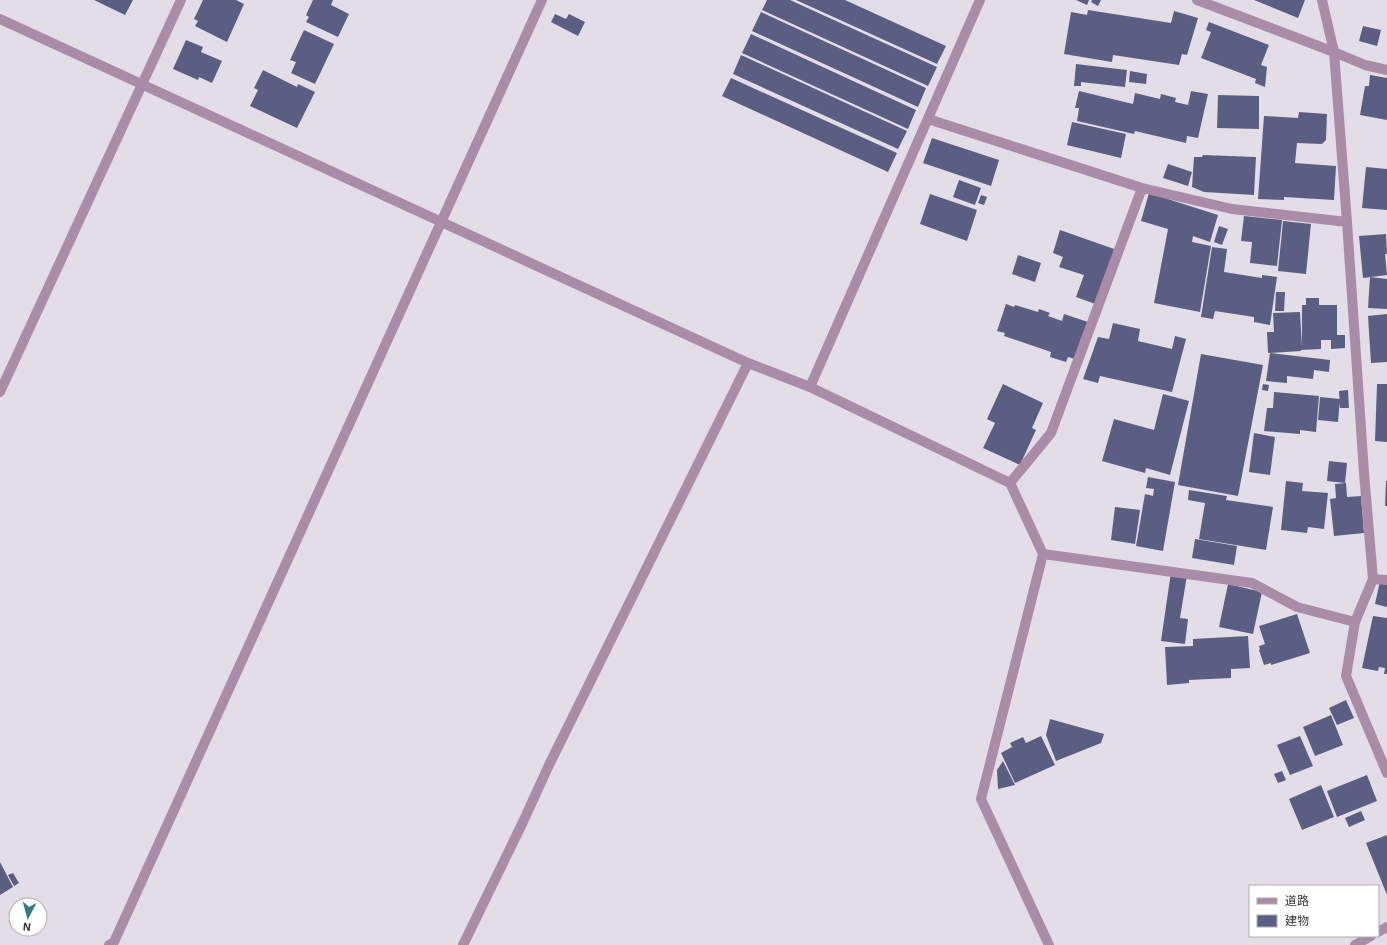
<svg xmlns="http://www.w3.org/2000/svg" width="1387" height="945" font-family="'Exo 2','Noto Sans JP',sans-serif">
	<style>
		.building { fill: #5b5e83 }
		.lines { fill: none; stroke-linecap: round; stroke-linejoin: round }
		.street { stroke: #aa8ca8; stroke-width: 10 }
	</style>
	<rect width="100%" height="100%" fill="#e3dde7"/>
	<!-- building -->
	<path class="building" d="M94,0H133L125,15Z
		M203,0H236L244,4L227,42L195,26L198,21L194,19Z
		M313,0H333L331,5L349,14L338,37L306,22L309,17L306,15Z
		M767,0H790L937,67L928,86L762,10Z
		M796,0H845L946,46L937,64Z
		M1076,0H1089L1087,5Z
		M1092,0H1101L1098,6L1091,2Z
		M1254,0H1305L1298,18Z
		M1088,10L1171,23L1174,11L1198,18L1187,55L1182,54L1179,65L1113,55L1112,62L1064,54L1071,12L1087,15Z
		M761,12L926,88L918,107L752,31Z
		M555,14L566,19L569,14L585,22L578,36L551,22Z
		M1209,22L1269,45L1261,65L1267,67L1265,87L1255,83L1256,79L1201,58L1211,32L1206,30Z
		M1363,26L1381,30L1377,46L1359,41Z
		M304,30L334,44L315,84L291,73L296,62L290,60Z
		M751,34L916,110L908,129L742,53Z
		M186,40L203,47L201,52L222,61L212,83L199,77L198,80L173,69Z
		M741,55L907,131L898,149L733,74Z
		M1076,64L1127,70L1125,87L1081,82V86H1074Z
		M263,70L297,87L298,84L315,92L297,128L250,106L258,90L254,88Z
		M1130,71L1147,74L1146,84L1129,82Z
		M1370,75L1387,78V120L1360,115L1365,86H1369Z
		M731,78L897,153L888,172L722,96Z
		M1079,91L1133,104L1135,93L1160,99L1161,94L1176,98L1175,102L1188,105L1191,91L1208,94L1198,138L1187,136L1186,143L1135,131L1134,134L1077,121L1079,108H1075Z
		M1218,95L1259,96V129L1217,128Z
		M1299,112L1327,114L1326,140L1322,144L1297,143L1295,163L1336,166L1334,200L1284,197V200L1258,199L1264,116L1298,118Z
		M1072,122L1126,134L1121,158L1067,145Z
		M932,138L999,160L991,186L923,163Z
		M1203,155L1256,157L1254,195L1204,192L1192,187L1194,157H1202Z
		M1168,164L1192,172L1188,186L1163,178Z
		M1366,167L1387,169V210L1362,208Z
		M959,180L981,188L975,205L953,197Z
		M1149,193L1218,215L1210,242L1193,236L1192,242L1211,246L1200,312L1154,303L1168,229L1141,221Z
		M930,194L977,210L967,241L920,224Z
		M981,195L987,197L984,205L978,203Z
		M1244,216L1282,220L1277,266L1250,263L1252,242L1241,241Z
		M1283,221L1311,224L1306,274L1278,271Z
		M1219,226L1228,229L1222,245L1214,242Z
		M1060,230L1117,250L1098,305L1076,297L1084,275L1059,267L1063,257L1053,253Z
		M1386,234L1387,254H1385L1387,275L1363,278L1359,236Z
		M1212,247L1227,249L1224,272L1262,278V275L1277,277L1270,325L1254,322V317L1215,311L1213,319L1201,317Z
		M1018,255L1041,263L1035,282L1012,274Z
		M1370,277L1387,279V309L1368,308Z
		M1276,292H1285L1284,311H1275Z
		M1306,298H1319V305H1337V335H1345V348L1331,349V340H1321V349L1301,350V351L1268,353L1267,332H1274L1273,313L1300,312L1302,347V305H1306Z
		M1006,304L1014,307L1015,305L1038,312L1039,309L1050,313L1048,316L1062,321L1064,314L1088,322L1075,359L1068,357L1066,362L1050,357L1051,352L1004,336L1005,333L997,331Z
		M1387,314V362L1371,363L1368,316Z
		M1113,323L1140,329L1138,341L1172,349L1175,336L1186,339L1172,392L1100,376L1098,383L1083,379L1098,337L1109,339Z
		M1270,353L1330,360L1329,372L1314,370L1313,379L1287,376V383L1266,381Z
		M1201,354L1263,365L1238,496L1178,485Z
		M1003,384L1043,403L1032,428L1036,430L1020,465L983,448L995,423L987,419Z
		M1263,384L1269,385L1268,391L1262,390Z
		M1377,384H1387V442L1375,441Z
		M1348,390L1349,408H1340L1339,391Z
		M1274,392L1319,396L1316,432L1300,430V434L1264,431L1267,408H1273Z
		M1163,394L1189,401L1170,475L1146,468L1145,473L1102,461L1114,419L1154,430Z
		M1320,397L1340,399L1338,422L1318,420Z
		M1254,433L1275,437L1270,475L1249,472Z
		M1329,461L1347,463L1345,483L1327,481Z
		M1148,477L1175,482L1163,551L1136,546L1145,494L1153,496L1154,489L1146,488Z
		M1286,481L1303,483L1302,491L1328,493L1324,529L1308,527L1307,533L1281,530Z
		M1386,481H1387V506H1385Z
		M1346,483L1347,497L1361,496L1364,533L1334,536L1330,499L1336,498L1335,484Z
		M1189,490L1227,496L1226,500L1273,507L1266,550L1199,539L1205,503L1188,500Z
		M1115,507L1140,510L1135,544L1111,540Z
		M1195,539L1237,546L1234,565L1192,558Z
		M1171,572L1187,575L1180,618L1188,619L1185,644L1161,641Z
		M1380,581L1387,582V607L1375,604Z
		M1228,584L1262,592L1253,634L1219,627Z
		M1297,614L1310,653L1271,665V663L1264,665L1259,650H1260L1259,646L1265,644L1259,626Z
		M1373,616L1387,618V674H1384L1385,668L1379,667L1378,671L1362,668Z
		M1248,636L1250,668L1231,669V678L1189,680V683L1167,685L1165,647L1193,646V639Z
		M1346,700L1354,718L1337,725L1329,708Z
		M1331,715L1343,745L1315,756L1303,727Z
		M1050,719L1104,734L1101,743L1056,761L1046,735Z
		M1041,736L1055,765L1015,783L1001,753L1012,747L1010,743L1023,737L1026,743Z
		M1300,736L1313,766L1290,775L1277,745Z
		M1003,761L1015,785L998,789L997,770Z
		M1282,771L1286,780L1278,783L1274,774Z
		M1367,775L1377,801L1337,817L1327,791Z
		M1321,785L1334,817L1302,830L1289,799Z
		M1361,811L1365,820L1349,827L1345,818Z
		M1387,835V895L1366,843Z
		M0,862L13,887L0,895Z
		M13,873L19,883L14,886L8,875Z"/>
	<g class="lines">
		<!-- street -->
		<path class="street" d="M1197,0L1334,52L1365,65L1387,70
			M1322,0L1334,52L1347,222L1364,473L1373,579L1355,622L1346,676L1387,773
			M0,19L748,363L810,387L1010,483L1051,433L1142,188
			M928,119L1142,188L1232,209L1347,222
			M810,387L980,0
			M0,392L181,0
			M1010,483L1043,554L1252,583L1297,607L1355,622
			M1043,554L981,799L1049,945
			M1373,579L1387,580
			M1378,932L1387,927
			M109,945L114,942L542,0
			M463,945L522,824L549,765L748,363
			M1355,945L1371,936"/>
	</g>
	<!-- legend -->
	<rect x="1249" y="885" width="130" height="52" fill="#ffffff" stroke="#afadaf"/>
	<rect x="1257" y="898" width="20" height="6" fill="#aa8ca8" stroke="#afadaf"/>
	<text x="1285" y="905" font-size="12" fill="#363337">道路</text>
	<rect x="1257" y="915" width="20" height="12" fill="#5b5e83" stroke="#afadaf"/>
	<text x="1285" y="925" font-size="12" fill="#363337">建物</text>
	<!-- north arrow -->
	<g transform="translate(28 917) rotate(186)"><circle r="19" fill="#ffffff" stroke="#afadaf"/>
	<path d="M0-3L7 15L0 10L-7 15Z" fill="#327b7f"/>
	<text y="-6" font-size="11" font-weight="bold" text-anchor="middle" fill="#363337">N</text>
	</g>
</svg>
